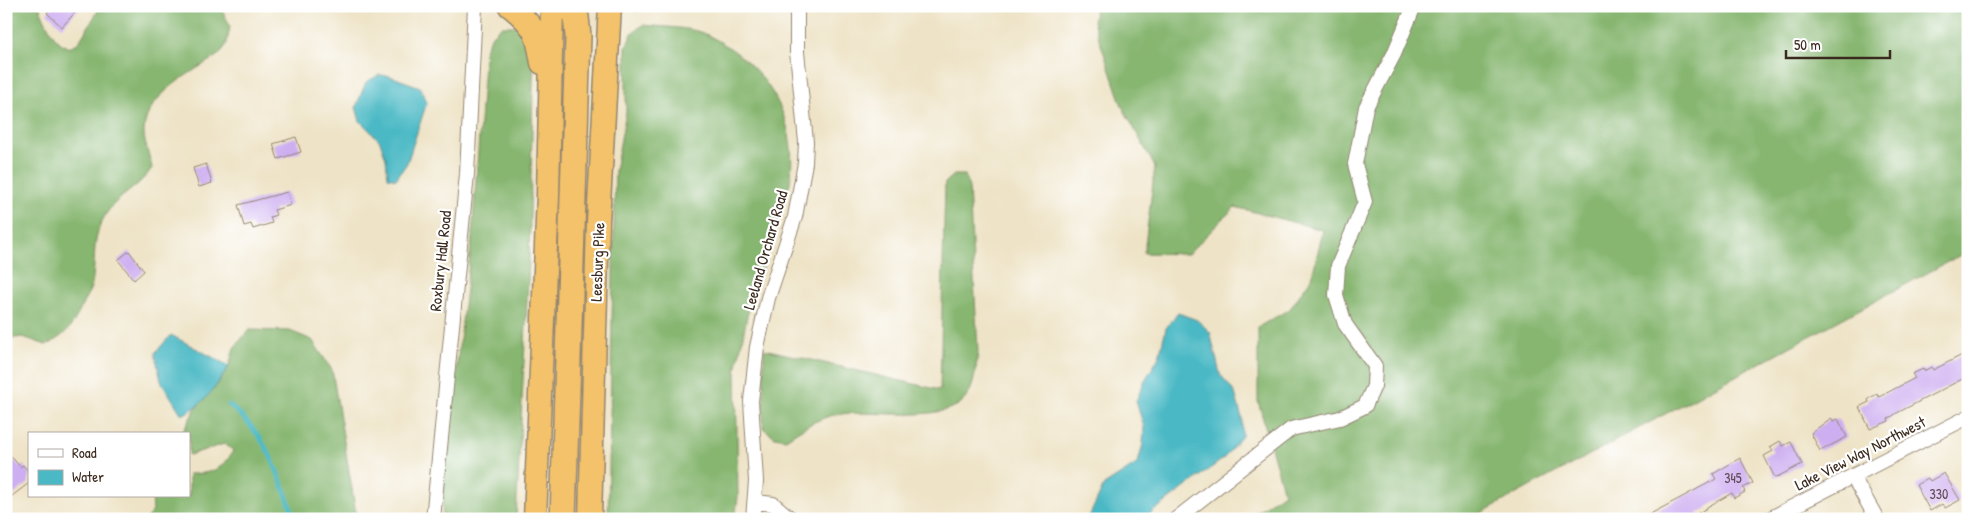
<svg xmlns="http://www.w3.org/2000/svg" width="1974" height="525" font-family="'Patrick Hand',sans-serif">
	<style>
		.forest { fill: #86b66f; stroke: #607046 }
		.water { fill: #4bb9c5; stroke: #437272 }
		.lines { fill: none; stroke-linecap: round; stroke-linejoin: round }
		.stream { stroke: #4bb9c5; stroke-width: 4.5 }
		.building { fill: #cdaef1 }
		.minor-casing { stroke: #948672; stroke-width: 16 }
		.trunk-casing { stroke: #948672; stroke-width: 25 }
		.motorway-casing { stroke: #948672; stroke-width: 28 }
		.path { stroke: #948672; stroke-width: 2.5; stroke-dasharray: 4 4; stroke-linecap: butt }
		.minor { stroke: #fff; stroke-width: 14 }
		.trunk { stroke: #f3c26a; stroke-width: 22 }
		.motorway { stroke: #f3c26a; stroke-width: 25 }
		.labels { text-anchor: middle; stroke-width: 4.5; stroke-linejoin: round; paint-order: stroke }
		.number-label { font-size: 14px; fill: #604b53 }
		.street-label { font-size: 16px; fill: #3b2a1e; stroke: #fff }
	</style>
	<rect width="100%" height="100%" fill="#fff"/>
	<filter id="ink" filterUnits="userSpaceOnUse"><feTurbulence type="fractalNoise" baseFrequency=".02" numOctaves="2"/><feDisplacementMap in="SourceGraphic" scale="10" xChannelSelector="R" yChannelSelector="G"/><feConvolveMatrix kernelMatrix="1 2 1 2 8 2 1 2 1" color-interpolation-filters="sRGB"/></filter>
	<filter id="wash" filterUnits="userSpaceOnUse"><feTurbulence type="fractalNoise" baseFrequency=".0096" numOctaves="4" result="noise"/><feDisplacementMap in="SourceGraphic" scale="20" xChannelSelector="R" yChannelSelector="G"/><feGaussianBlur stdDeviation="1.12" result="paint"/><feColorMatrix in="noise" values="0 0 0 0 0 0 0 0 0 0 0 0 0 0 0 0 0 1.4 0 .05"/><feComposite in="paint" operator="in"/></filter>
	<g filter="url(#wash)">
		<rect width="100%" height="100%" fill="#eee3c6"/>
		<!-- forest -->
		<path class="forest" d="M6,6H39C46,22 52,41 69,48L79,42L101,6H220L230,26L227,43L221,53C194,72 146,93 144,130C143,141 150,156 152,168C138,189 118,195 106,214C90,240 97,256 92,284C91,289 87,295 84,301C75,322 68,335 46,345L23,337L6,339Z
			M1096,6H1968V251L1470,519H1246L1284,493L1258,401V327L1290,309L1312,277L1323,230L1235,207L1188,254L1144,253L1155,167L1122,106L1093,21Z
			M643,25C660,27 688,27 703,33C764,60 800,118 790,183L747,316L736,371L738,497L735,519H608L615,171L626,112V46L633,32Z
			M502,26H518L534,45L529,262L516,519H442L444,475L472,238L485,50L492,35Z
			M954,175H965L969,188L978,352C976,367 975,387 965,399C945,425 864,408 834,415C816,419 801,429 786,439L775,437L763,428L764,349L940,390L945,183Z
			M249,330L290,331L312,340L332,370L357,519H146L153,511L152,496H189V474C209,474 225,470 233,450L224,444L189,455V434H182L195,409L218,384L229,366L234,348Z"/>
		<!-- water -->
		<path class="water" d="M379,75L390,76L420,87L427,102L407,163L396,179L388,177L386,159L380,141L360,121L356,107L366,82Z
			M1178,313L1197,320L1210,332L1220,374L1235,393L1242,418V436L1223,459L1143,519H1088L1104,485L1138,463L1143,444L1144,427L1136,401L1145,380L1159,357L1166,328Z
			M171,335L229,366C217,386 204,405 182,415L161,381L155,353Z"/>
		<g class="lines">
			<!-- stream -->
			<path class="stream" d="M229,405C269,436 278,474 295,519"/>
		</g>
		<g id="blocks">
			<!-- building -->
			<path class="building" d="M53,6H81L62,27L47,13Z
				M296,137L301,152L278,159L273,144Z
				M206,164L212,183L199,187L193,168Z
				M287,192L291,205L274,210L276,215L270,217L272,223L253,229L251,224L244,226L238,205Z
				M129,251L144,271L134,280L118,260Z
				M1968,352V376L1897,413L1888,419L1889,421L1870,429L1859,407L1869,402L1868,399L1877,394L1879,397L1915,378L1912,374L1923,369L1924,371L1931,367L1933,370Z
				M1831,418L1833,421L1838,419L1847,437L1820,451L1811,433Z
				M1780,441L1783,446L1791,442L1802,464L1775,478L1764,456L1773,451L1770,447Z
				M6,450L20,467L23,465L29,472V483L12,496L6,489Z
				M1740,458L1753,483L1743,488L1745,492L1734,498L1732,493L1707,507V508L1698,513L1701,519H1641L1716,479L1713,474Z
				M1944,473L1960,500L1945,508L1942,504L1930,511L1916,485L1928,478L1930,481Z"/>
		</g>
	</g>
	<g filter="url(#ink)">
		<use href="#blocks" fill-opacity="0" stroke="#948672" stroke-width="1"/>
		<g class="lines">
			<defs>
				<path id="minor" d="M1853,477L1877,519
					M756,502L773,504L791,519
					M433,519L467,174L475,6
					M753,519L756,481L751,401L757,347L768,298L795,217L805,163L806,142L797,52V6
					M1176,519L1291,429L1340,418L1365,406L1374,386L1375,366L1345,324L1336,295L1338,266L1365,202L1355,164L1366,107L1394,54L1414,6
					M1769,519L1968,417"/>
				<path id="trunk" d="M510,6C535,26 537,32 542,63
					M535,519L548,195L552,6
					M590,519L598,222L610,6"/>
				<path id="motorway" d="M563,519L578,36L576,17L570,6"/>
			</defs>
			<!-- minor casing -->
			<use href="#minor" class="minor-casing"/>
			<!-- trunk casing -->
			<use href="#trunk" class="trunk-casing"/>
			<!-- motorway casing -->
			<use href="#motorway" class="motorway-casing"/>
			<!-- path -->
			<path class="path" d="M626,9L642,11"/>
			<!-- minor -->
			<use href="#minor" class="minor"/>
			<!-- trunk -->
			<use href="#trunk" class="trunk"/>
			<!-- motorway -->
			<use href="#motorway" class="motorway"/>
		</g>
	</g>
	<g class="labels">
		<!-- number labels -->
		<g class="number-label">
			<text x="1733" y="483">345</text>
			<text x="1939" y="499">330</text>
		</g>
		<!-- street labels -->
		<g class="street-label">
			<text transform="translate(765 250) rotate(-74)" y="6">Leeland Orchard Road</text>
			<text transform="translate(440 261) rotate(-84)" y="6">Roxbury Hall Road</text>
			<text transform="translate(597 262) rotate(-88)" y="6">Leesburg Pike</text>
			<text transform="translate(1860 453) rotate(-27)" y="6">Lake View Way Northwest</text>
		</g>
	</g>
	<!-- margin -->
	<rect width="1974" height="525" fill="none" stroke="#fff" stroke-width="25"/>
	<!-- legend -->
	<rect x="28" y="432" width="162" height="65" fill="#ffffff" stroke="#b1aaa5"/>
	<rect x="38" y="449" width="25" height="8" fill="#ffffff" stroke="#b1aaa5"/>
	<text x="72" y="458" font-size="15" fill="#3b2a1e">Road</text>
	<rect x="38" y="470" width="25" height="15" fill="#4bb9c5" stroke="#b1aaa5"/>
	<text x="72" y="482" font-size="15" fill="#3b2a1e">Water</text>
	<!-- scale -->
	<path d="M1786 50v8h104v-8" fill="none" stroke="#3b2a1e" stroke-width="2.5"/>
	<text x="1794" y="50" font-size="15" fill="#3b2a1e" stroke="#ffffff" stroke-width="4" paint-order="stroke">50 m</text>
</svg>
